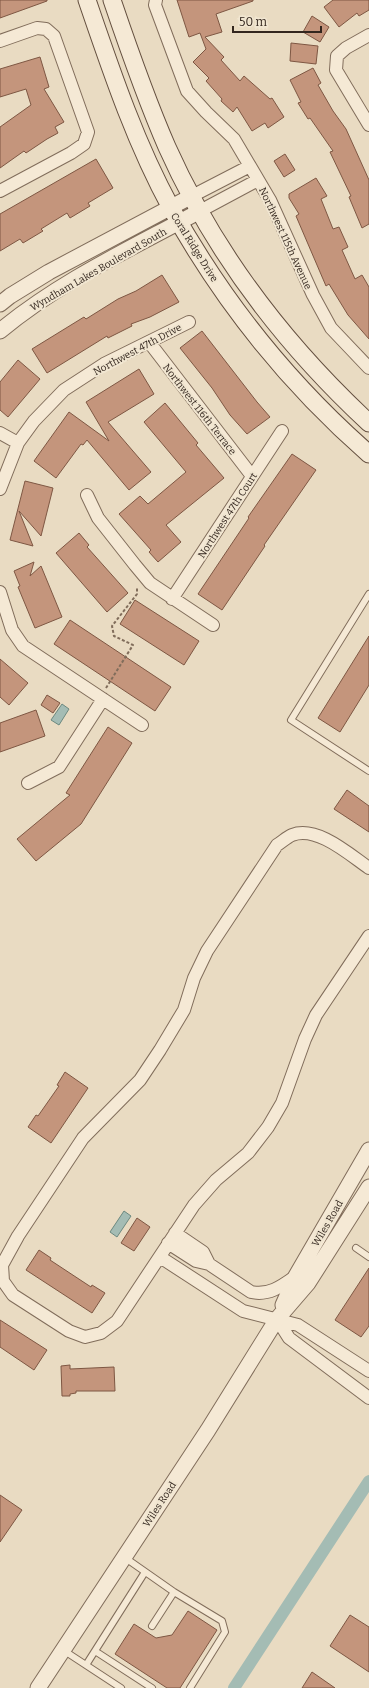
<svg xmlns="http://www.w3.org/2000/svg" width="369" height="1688" font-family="Bitter,serif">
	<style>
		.water { fill: #a4bcb4; stroke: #6c8980 }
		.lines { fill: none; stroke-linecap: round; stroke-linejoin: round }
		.canal { stroke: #a4bcb4; stroke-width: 12 }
		.building { fill: #c4957c; stroke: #7e5743 }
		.service-casing { stroke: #816d5b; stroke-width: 8 }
		.minor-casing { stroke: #816d5b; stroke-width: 14 }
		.tertiary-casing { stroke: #816d5b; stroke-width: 17 }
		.secondary-casing { stroke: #634e3e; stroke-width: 19 }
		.path { stroke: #816d5b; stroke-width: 2; stroke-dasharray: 3 2; stroke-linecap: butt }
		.service { stroke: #f5e9d5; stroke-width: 6 }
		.minor { stroke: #f5e9d5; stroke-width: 12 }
		.tertiary { stroke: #f5e9d5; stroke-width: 15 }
		.secondary { stroke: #f5e9d5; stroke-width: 17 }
		.labels { text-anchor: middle; stroke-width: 4; stroke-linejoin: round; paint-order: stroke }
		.street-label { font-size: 10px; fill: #33261e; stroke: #f1e6d1 }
	</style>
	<rect width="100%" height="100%" fill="#e9dbc2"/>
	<!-- water -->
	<path class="water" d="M62,704L69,709L59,725L51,720Z
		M124,1211L131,1216L117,1237L110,1232Z"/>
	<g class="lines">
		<!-- canal -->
		<path class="canal" d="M234,1688L369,1481"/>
	</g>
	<!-- building -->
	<path class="building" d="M0,0H47V1L0,18Z
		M177,0H253V1L216,14L222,32L205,37L224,57L221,60L240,81L244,76L270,99L272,98L284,117L268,128L265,123L252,131L237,107L233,112L221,101L222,99L206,81L209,78L193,62L206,49L200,33L189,37Z
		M333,0H369V10L359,16L357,13L339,27L324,7Z
		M312,16L329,27L320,42L303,32Z
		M291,43L318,46L316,64L290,61Z
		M40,57L49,87L44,89L64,122L55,127L58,133L47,139L26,153L24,151L0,168V127L31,105L26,89L0,97V69Z
		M313,68L321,83L318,85L333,111L346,129L369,180V224L362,228L349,197L351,196L330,152L333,151L310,118L308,119L298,103L301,102L290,80Z
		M285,154L295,170L284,177L274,161Z
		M96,159L113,188L88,203L90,206L70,218L67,213L41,229L43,231L23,243L20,239L0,251V214Z
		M316,178L327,196L321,199L333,229L339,227L348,247L342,250L355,279L362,275L369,287V339L348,315L329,284L326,286L296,216L299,214L289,198V194Z
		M162,275L179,302L150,317L131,324L132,326L108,338L107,336L47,373L32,349L84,317L86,319L118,299L136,291Z
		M202,331L257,402L270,417L247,434L230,415L212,388L180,348Z
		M18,360L40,379L8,417L0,410V382Z
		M139,369L154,394L108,422L151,472L129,490L87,440L83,445L81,444L56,478L34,461L69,412L109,441L86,402Z
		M165,403L198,443L196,445L224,478L166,525L181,542L158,562L149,552L151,550L119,514L140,496L148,504L186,472L144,422Z
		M292,454L316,470L264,545L265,546L222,610L198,594L249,518L248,517Z
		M25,481L53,488L41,536L19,511L33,546L10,540Z
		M79,533L89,545L87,547L128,593L107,612L56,553Z
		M34,562L30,576L41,566L62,617L35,628L18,587L20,586L14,571Z
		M135,600L199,641L184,665L120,624Z
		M70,620L171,687L155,711L54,644Z
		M369,636V685L340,732L318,718Z
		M0,659L28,683L9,705L0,697Z
		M47,695L60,703L53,713L41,705Z
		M36,710L45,736L0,752V723Z
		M108,727L132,743L81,824L36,861L17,839L70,795L66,793Z
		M347,790L369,806V832L334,809Z
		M65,1072L88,1088L51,1143L28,1127L36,1115L38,1116L59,1086L57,1085Z
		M137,1218L150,1227L134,1251L121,1243Z
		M39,1250L51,1258L50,1260L91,1287L92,1285L105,1293L92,1313L26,1270Z
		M369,1268V1326L361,1337L335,1320Z
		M0,1320L47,1350L34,1370L0,1347Z
		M70,1365V1369L114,1367L115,1391H76V1393L70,1394V1396H62L61,1366Z
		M0,1495L22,1510L0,1542Z
		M188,1611L217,1630L180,1688H167L115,1654L134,1624L156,1638L172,1635Z
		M350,1615L369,1627V1672L330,1646Z
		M312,1672L335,1688H302Z"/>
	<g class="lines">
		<defs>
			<path id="service" d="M369,594L291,720L369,771
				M356,1248L369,1257
				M124,1557L174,1592L222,1621L225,1632L190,1688
				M152,1626L174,1592
				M63,1650L121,1688
				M95,1651L152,1688
				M86,1665L145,1572"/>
			<path id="minor" d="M156,0L155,5L187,91L206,112L234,139L270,200L313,295L331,328L369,368
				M369,35L346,48L337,56L336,70L369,125
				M0,41L37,28L46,29L54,36L88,132L84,144L71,153L0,191
				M192,196L250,166
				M200,211L258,180
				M149,342L252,476
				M0,433L18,443
				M0,489L18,443L34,421L64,390L104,364L189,322
				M87,495L98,518L135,565L150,583L213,625
				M0,592L12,630L23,646L142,725
				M172,599L282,431
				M28,783L59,767L103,699
				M369,868C350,855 317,825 292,835C287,837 282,842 277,845L207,951L194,978L184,1010L160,1050L140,1080L83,1138L18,1236L2,1265L3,1281L13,1295L69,1331L85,1337L101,1333L117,1321L194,1205L216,1180L248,1153L268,1127L282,1103L305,1039L316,1015L369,936
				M175,1233L203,1252L209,1264
				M168,1243L196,1261L209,1264L251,1292C269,1296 282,1286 296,1276
				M160,1257L243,1311L298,1325L369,1371
				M277,1319L289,1338L369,1398"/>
			<path id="tertiary" d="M0,304L10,296L49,272L192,196
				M0,331C60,281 132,248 200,211
				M283,1305L296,1276L369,1150
				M38,1688L208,1430L277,1319L308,1283L369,1187"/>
			<path id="secondary" d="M87,0C111,70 135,142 171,208C222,300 289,384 369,454
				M112,0C129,50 146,99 167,147C214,252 285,345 369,423"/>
		</defs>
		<!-- service casing -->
		<use href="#service" class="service-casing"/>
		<!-- minor casing -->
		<use href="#minor" class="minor-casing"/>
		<!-- tertiary casing -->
		<use href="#tertiary" class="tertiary-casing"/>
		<!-- secondary casing -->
		<use href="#secondary" class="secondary-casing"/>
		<!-- path -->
		<path class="path" d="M106,688L133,645L114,636L112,626L137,594V587"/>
		<!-- service -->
		<use href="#service" class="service"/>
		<!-- minor -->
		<use href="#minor" class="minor"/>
		<!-- tertiary -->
		<use href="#tertiary" class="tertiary"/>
		<!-- secondary -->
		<use href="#secondary" class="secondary"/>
	</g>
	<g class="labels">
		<!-- street labels -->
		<g class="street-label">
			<text transform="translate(286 238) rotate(65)" y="4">Northwest 115th Avenue</text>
			<text transform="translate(195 247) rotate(58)" y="4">Coral Ridge Drive</text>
			<text transform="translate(98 269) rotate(-30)" y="4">Wyndham Lakes Boulevard South</text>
			<text transform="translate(137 349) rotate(-28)" y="4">Northwest 47th Drive</text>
			<text transform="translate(200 409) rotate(52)" y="4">Northwest 116th Terrace</text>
			<text transform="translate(227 515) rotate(-57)" y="4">Northwest 47th Court</text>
			<text transform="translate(327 1223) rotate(-60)" y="4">Wiles Road</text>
			<text transform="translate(159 1504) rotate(-57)" y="4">Wiles Road</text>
		</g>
	</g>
	<!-- scale -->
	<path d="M233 26v6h88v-6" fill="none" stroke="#33261e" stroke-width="2"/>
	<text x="239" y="26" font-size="12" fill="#33261e" stroke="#f1e6d1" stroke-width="3" paint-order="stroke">50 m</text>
</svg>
